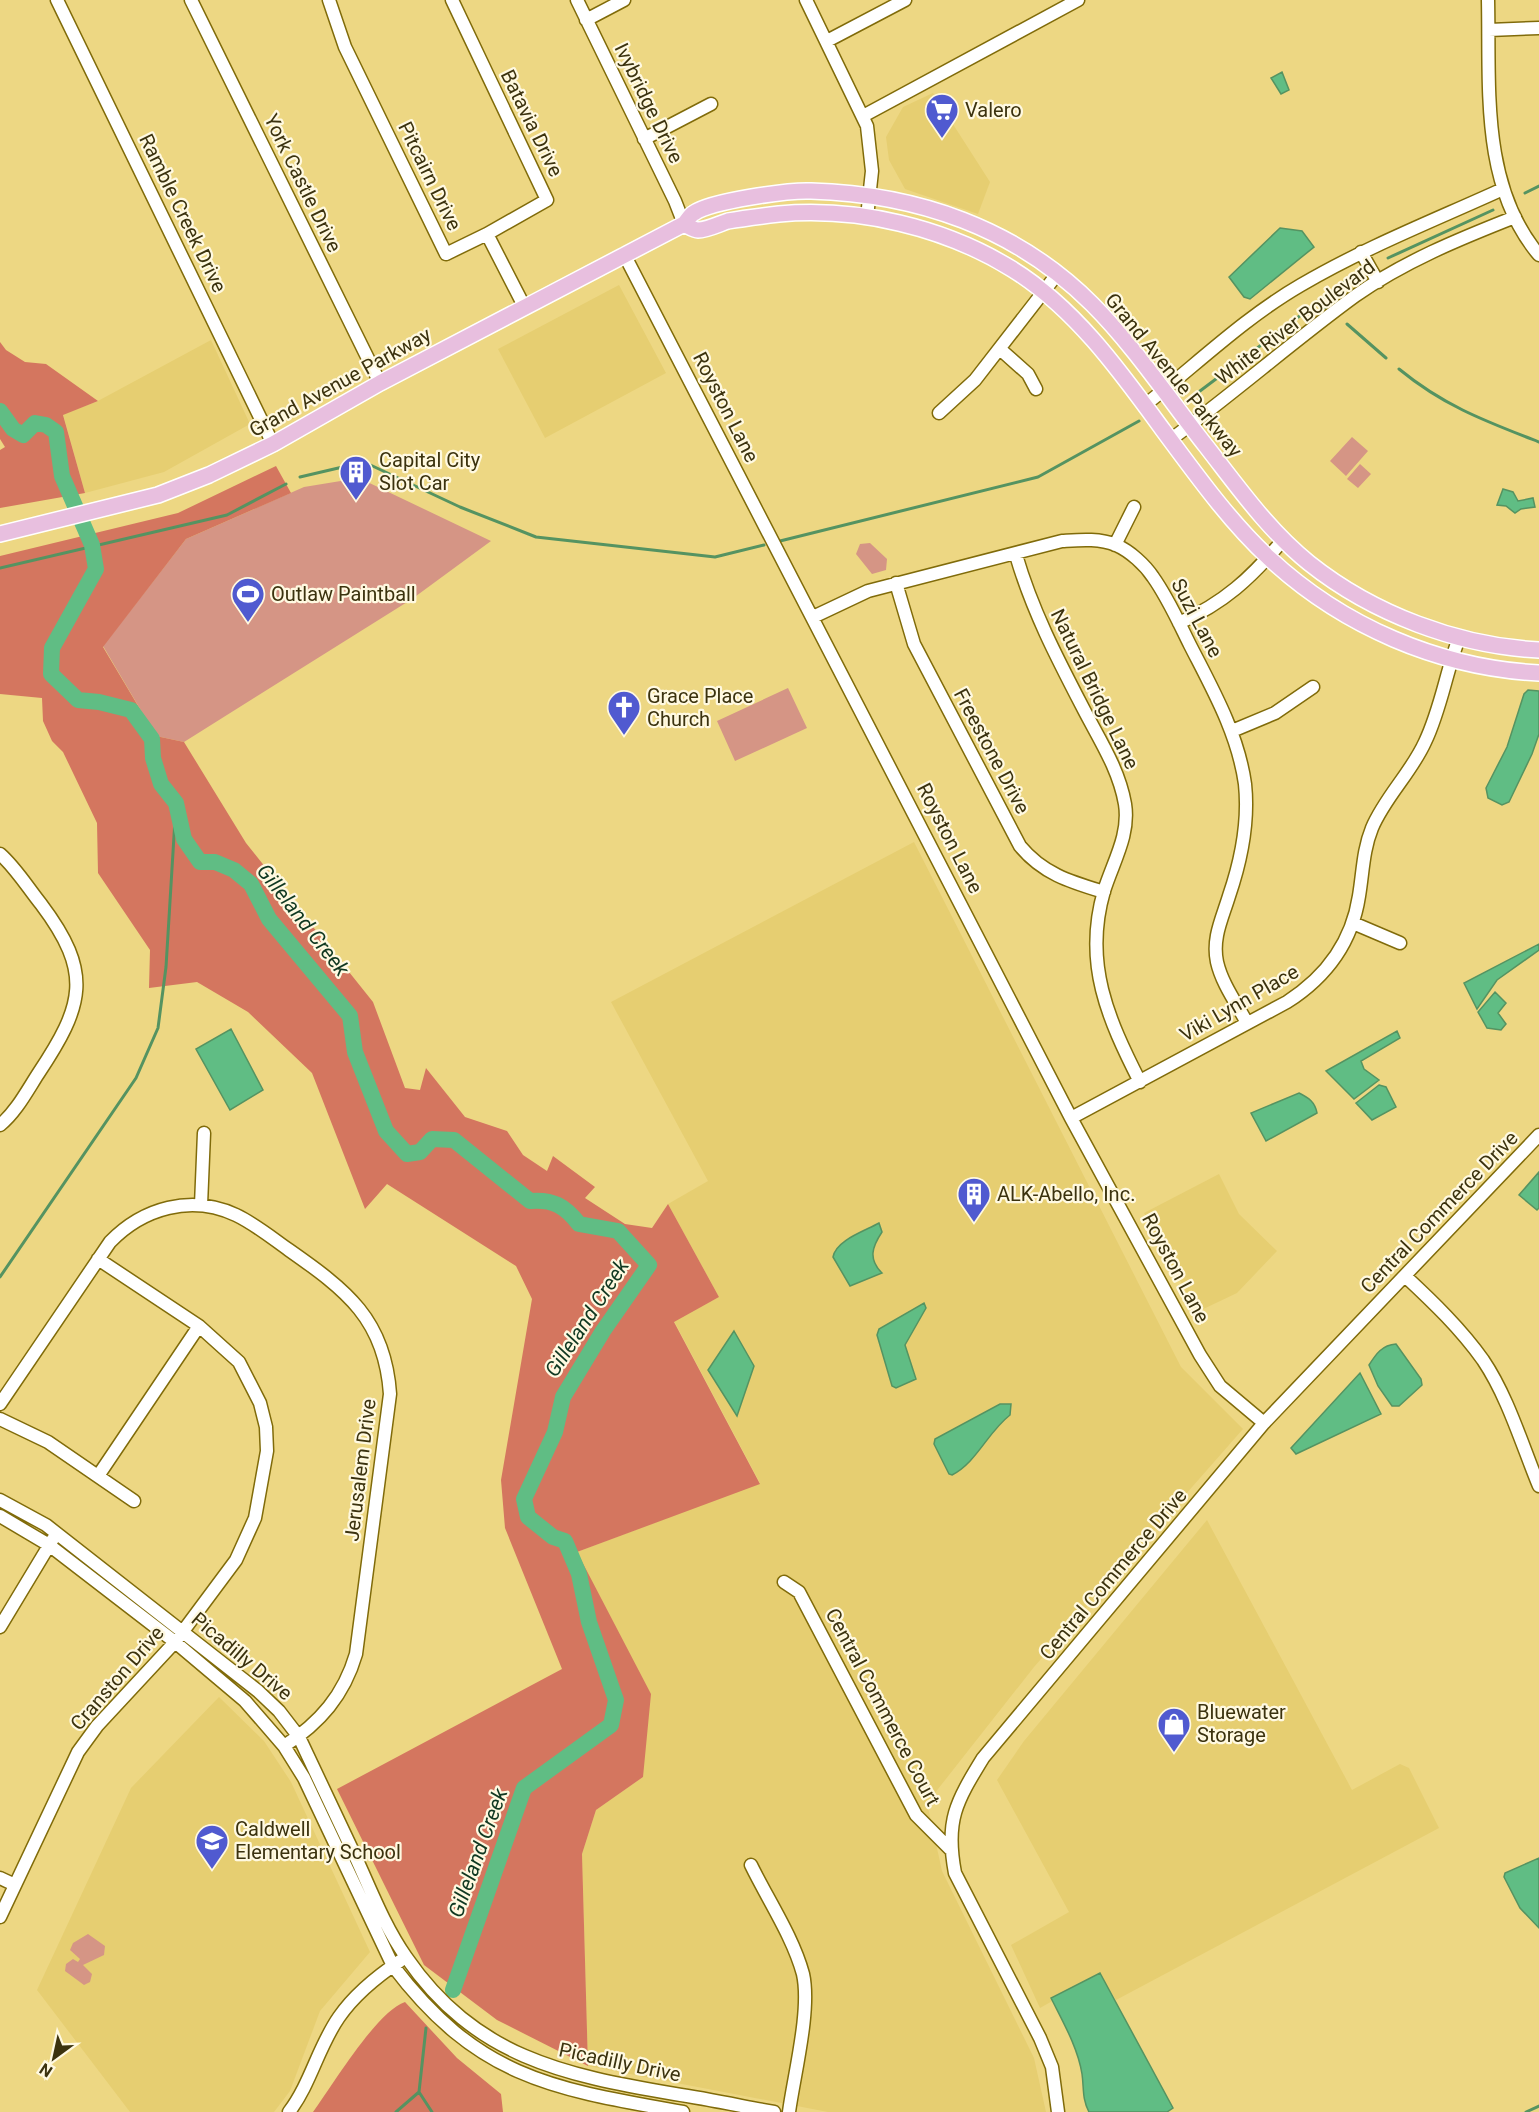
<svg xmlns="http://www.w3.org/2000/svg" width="1539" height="2112" font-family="Roboto,sans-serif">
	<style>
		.built { fill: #e6ce71 }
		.green { fill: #d59585 }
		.forest { fill: #d4765f }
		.water { fill: #60bd84; stroke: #559361; stroke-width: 1.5 }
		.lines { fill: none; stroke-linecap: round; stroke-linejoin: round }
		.stream { stroke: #559361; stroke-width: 3 }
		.river { stroke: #60bd84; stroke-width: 16 }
		.minor-casing { stroke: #806b0a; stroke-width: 15 }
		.major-casing { stroke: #fff; stroke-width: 18 }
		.minor { stroke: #fff; stroke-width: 12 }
		.major { stroke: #e8bfdf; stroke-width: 15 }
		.labels { text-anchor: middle; stroke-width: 4.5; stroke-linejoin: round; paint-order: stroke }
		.street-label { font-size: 20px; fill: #3b320e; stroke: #fff9e1 }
		.poi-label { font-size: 20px; fill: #3b320e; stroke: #fff9e1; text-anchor: start }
		.water-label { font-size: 21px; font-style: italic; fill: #103821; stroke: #fff9e1 }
	</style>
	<rect width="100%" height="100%" fill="#edd783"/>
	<!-- built -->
	<path class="built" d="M933,93L990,182L978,214L905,189L889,160L886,137L903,107Z
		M619,285L666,373L545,438L498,349Z
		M211,340L250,424L164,472L85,493L63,414L96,402Z
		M914,842L1181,1367L1243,1429L1034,1667L927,1803L942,1871L1034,2058L1046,2112H828L588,2066L582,1854L596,1810L643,1777L577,1552L760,1483L674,1321L719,1297L668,1204L708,1181L611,1002Z
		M1219,1174L1239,1214L1277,1251L1237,1293L1197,1312L1144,1213Z
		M1207,1520L1352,1790L1400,1764L1409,1768L1439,1828L1116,2000L1100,1974L1040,2008L1011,1945L1069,1912L997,1780L1024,1741Z
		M219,1697L264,1741L291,1782L370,1952L320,2011L290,2091L274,2112H130L37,1990L131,1788Z"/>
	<!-- green -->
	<path class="green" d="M1352,437L1368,451L1346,476L1330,461Z
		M1360,464L1371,474L1358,488L1347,479Z
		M359,478L491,541L412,599L184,742L156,736L103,646L186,539L304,487Z
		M870,543L887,559L886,570L872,574L856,554L860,544Z
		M788,688L807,728L735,761L717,721Z
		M88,1934L105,1946L104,1955L83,1965L92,1974L90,1982L84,1985L65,1971L66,1964L73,1959L78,1962L80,1959L70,1950L73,1943Z"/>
	<!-- forest -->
	<path class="forest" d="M0,342L6,350L25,362L46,364L98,401L63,415L85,493L0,508V450L5,447L0,439Z
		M276,466L291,493L186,539L103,647L156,736L184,742L246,843L373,1002L405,1088L420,1090L426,1068L465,1117L507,1131L523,1155L547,1171L553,1156L595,1187L585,1198L625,1224L652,1228L668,1204L719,1297L674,1322L760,1484L577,1552L651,1694L643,1777L596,1810L582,1854L588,2066L497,2020L424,1965L337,1789L562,1669L505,1528L501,1480L532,1299L516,1266L387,1184L365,1209L312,1073L248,1012L197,982L149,988L150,950L98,873L97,823L63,752L52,741L43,721L42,698L0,694V556L178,513Z
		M405,2002L457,2058L501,2094L503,2112H313C332,2086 377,2011 405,2002Z"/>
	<!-- water -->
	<path class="water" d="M1282,72L1289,90L1281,94L1271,78Z
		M1280,228L1302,231L1314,247L1250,299L1244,297L1229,277Z
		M1503,489L1513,492L1518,501L1533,498L1535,507L1521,509L1515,513L1506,506L1497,505Z
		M1528,690L1539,691V734L1532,754L1509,802L1502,805L1488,798L1486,788L1507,747L1524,694Z
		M1539,944V950L1497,980L1477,1009L1464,983Z
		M1495,992L1506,1003L1498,1013L1506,1024L1501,1030L1487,1028L1478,1012Z
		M231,1029L263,1090L230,1110L196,1049Z
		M1397,1031L1400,1038L1361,1061L1364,1069L1379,1080L1354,1099L1326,1071Z
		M1379,1085L1386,1087L1396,1107L1372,1120L1356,1103Z
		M1299,1093C1309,1098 1315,1102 1317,1113L1266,1141L1251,1113Z
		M1539,1172V1208L1537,1210L1519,1195Z
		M879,1223L882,1232C872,1247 868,1259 882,1273L850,1286L833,1257C836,1240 865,1231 879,1223Z
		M924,1303L926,1308L905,1345L916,1379L896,1388L892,1386L877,1335L879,1329Z
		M734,1331L754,1366L737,1416L708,1370Z
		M1396,1344L1421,1379L1422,1385L1399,1406H1392L1378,1386L1369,1365C1376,1354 1382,1345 1396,1344Z
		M1360,1373L1381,1414L1296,1454L1291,1448Z
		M1000,1404H1011L1010,1415C987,1433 977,1462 952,1475L949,1474L934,1444L935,1439Z
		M1539,1858V1928L1520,1908L1504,1877L1505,1873Z
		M1100,1973L1173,2108L1167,2112H1089C1082,2099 1084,2088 1082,2074C1078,2048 1063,2022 1051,1998Z"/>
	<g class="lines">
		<!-- stream -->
		<path class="stream" d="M1525,193L1539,186
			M1388,258L1493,210
			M1317,303L1326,308
			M1347,324L1386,358
			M1399,369C1444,406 1485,421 1539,442
			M1192,397L1354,275
			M300,477L364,462L460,507L536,537L715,557L764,545
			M780,541L1038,477L1139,421
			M0,568L227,515L286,484
			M0,1277L136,1078L158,1028L166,967L176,803
			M426,2028L419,2092L432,2112
			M396,2112L419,2092
			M1526,2112L1539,2106"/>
		<!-- river -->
		<path class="river" d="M0,411L13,429L23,435L35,423L46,425L56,432L62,476L92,545L96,569L52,648L51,674L78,700L99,702L131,710L152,739L153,758L161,784L176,803L184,839L200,862H215L234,870L251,884L269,919L350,1016L355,1052L386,1131L407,1154L420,1152L432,1139L454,1140L530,1201C553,1199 565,1206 579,1224L618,1231L649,1265L603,1331L563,1397L555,1432L524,1499L528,1517L553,1537L565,1541L579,1574L589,1622L616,1700L611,1725L524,1788L453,1990"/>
		<defs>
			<path id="minor" d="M57,0L273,444
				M191,0L380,383
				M329,0L345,47L446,254L487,234L524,306
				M452,0L547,200L487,234
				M577,0L675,201L684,224
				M806,0L867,126L872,171L867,217
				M1488,0C1490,86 1480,185 1539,255
				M586,20L624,0
				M1489,30L1539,28
				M827,41L905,0
				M863,116L1078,0
				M644,139L711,104
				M1361,252L1378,282
				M624,254L1071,1118L1200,1355L1220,1386L1264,1423
				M1001,350L1028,374L1036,389
				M1145,405C1196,365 1244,318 1301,285C1366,247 1435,220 1503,189
				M939,413L975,380L1058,273
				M1170,440C1233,394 1292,342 1355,296C1403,262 1459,239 1515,217
				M1115,545L1134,507
				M1016,555C1032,610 1057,658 1083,708C1099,739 1119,769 1125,804C1130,835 1113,862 1104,891C1083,963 1108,1019 1140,1082
				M896,583L914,644L1020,846C1043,874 1071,882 1104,892
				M813,617L868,591L1062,541C1079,540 1099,538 1116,545C1130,551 1145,565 1153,577C1168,598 1179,623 1190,645C1213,690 1238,734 1245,784C1249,822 1241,861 1229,896C1222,919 1212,938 1217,962C1222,984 1237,1004 1247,1023
				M1179,623C1224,603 1251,578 1283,540
				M1232,731L1275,713L1313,687
				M0,854C16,868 28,888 41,904C93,973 84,1005 38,1074C27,1091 16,1112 0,1125
				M1353,923L1400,943
				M1071,1118L1287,1002C1326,977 1352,942 1359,896C1363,872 1363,850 1372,828C1385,797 1411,773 1425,742C1441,709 1446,672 1459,638
				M201,1205L204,1133
				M1405,1276C1433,1302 1461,1329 1483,1360C1508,1397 1522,1445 1539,1486
				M0,1404L110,1242C143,1208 191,1194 236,1215C255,1224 272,1238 289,1250C346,1290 385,1319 390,1394L356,1654C344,1695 320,1723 284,1746
				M0,1419L48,1442L134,1501
				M98,1476L199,1326
				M0,1500L46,1525L258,1691L279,1711L299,1737C318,1778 338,1819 357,1860C372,1893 385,1927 406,1957C475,2057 563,2075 675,2094C708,2099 741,2106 774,2112
				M0,1516L49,1545L175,1642L245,1701L284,1746L304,1778L393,1966C478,2078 552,2089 683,2112
				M784,1582L799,1592L916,1815L950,1849
				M0,1627L53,1539
				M751,1865C768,1900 793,1937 803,1974C811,2010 794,2075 789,2112
				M0,1878L15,1885
				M0,1917L78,1752L97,1726L175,1642L236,1560L255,1518L267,1451L266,1427L260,1403L239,1362L199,1326L98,1259
				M289,2112C311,2083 318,2047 339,2017C355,1994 376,1977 400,1961
				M1058,2112L1052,2067L1040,2038L955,1873C945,1821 956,1802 983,1758L1264,1423L1539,1135"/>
			<path id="major" d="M684,224C688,226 694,230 698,230C707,230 719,224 728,221C745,218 762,216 779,214C858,207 944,227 1012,269C1075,308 1120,371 1163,430C1195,473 1229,521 1269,558C1342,626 1439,668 1539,673
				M0,534L158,495L209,475L273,444L380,383L684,224C687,221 690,215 694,213C711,201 789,190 811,191C917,194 1016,228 1092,304C1135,347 1169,399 1206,446C1238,487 1268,530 1309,563C1373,614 1458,646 1539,650"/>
		</defs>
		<!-- minor casing -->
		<use href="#minor" class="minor-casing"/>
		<!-- major casing -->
		<use href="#major" class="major-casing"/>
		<!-- minor -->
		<use href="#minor" class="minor"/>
		<!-- major -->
		<use href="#major" class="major"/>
	</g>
	<!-- icons -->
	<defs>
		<symbol id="supermarket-pin" viewBox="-11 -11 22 30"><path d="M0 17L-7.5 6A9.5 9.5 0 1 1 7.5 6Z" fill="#505ad0" stroke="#fff9e1"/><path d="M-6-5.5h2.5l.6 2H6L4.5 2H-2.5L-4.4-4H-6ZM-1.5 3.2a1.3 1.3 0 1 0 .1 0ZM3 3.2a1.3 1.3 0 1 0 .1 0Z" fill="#fff"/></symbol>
		<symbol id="building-pin" viewBox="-11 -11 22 30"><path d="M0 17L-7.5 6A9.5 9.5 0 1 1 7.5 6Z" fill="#505ad0" stroke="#fff9e1"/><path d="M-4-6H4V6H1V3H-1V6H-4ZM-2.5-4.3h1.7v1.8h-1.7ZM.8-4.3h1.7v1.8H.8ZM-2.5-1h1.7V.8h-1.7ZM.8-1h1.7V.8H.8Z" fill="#fff"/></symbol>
		<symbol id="stadium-pin" viewBox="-11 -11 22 30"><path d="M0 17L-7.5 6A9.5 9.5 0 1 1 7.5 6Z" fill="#505ad0" stroke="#fff9e1"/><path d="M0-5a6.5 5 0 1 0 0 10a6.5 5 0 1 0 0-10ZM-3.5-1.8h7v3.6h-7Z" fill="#fff"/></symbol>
		<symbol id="church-pin" viewBox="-11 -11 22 30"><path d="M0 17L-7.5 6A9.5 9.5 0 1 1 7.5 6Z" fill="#505ad0" stroke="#fff9e1"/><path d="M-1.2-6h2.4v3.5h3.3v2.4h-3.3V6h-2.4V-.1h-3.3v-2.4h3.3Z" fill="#fff"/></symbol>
		<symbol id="shop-pin" viewBox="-11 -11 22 30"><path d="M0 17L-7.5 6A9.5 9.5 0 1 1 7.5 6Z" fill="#505ad0" stroke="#fff9e1"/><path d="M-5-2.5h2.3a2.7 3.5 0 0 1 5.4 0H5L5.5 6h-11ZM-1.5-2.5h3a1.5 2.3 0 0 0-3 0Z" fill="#fff"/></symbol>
		<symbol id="school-pin" viewBox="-11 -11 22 30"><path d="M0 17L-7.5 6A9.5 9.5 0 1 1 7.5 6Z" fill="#505ad0" stroke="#fff9e1"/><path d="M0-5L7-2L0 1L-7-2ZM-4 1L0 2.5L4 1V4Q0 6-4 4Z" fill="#fff"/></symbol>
	</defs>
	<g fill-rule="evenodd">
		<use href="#supermarket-pin" x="923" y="91" width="38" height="52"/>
		<use href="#building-pin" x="337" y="453" width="38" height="52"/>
		<use href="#stadium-pin" x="229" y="575" width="38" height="52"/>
		<use href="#church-pin" x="605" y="688" width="38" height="52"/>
		<use href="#building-pin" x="955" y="1175" width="38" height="52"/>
		<use href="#shop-pin" x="1155" y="1705" width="38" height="52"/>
		<use href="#school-pin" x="193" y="1822" width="38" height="52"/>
	</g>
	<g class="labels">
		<!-- street labels -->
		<g class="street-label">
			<text transform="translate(649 103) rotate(64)" y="7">Ivybridge Drive</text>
			<text transform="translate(532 123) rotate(64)" y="7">Batavia Drive</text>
			<text transform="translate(430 176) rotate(64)" y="7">Pitcairn Drive</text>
			<text transform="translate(303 183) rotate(64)" y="7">York Castle Drive</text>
			<text transform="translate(183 213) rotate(64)" y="7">Ramble Creek Drive</text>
			<text transform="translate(1295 322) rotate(-37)" y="7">White River Boulevard</text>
			<text transform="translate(1174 375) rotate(51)" y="7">Grand Avenue Parkway</text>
			<text transform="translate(340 382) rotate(-29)" y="7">Grand Avenue Parkway</text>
			<text transform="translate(726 407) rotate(63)" y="7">Royston Lane</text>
			<text transform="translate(1197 618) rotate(62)" y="7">Suzi Lane</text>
			<text transform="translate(1095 689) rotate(64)" y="7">Natural Bridge Lane</text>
			<text transform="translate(992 751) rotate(62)" y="7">Freestone Drive</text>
			<text transform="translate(950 838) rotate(63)" y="7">Royston Lane</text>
			<text transform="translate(1239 1003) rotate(-30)" y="7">Viki Lynn Place</text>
			<text transform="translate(1439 1212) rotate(-46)" y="7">Central Commerce Drive</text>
			<text transform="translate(1176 1268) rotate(62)" y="7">Royston Lane</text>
			<text transform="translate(360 1470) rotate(-83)" y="7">Jerusalem Drive</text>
			<text transform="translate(1113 1574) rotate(-50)" y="7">Central Commerce Drive</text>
			<text transform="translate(242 1656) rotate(40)" y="7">Picadilly Drive</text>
			<text transform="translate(117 1678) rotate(-49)" y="7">Cranston Drive</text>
			<text transform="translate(883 1707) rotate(62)" y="7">Central Commerce Court</text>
			<text transform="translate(620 2062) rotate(12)" y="7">Picadilly Drive</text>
		</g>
		<!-- poi labels -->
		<g class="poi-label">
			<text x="965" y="117">Valero</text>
			<text x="379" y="467">Capital City<tspan x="379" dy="23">Slot Car</tspan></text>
			<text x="271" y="601">Outlaw Paintball</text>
			<text x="647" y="703">Grace Place<tspan x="647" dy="23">Church</tspan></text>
			<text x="997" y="1201">ALK-Abello, Inc.</text>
			<text x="1197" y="1719">Bluewater<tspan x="1197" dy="23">Storage</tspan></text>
			<text x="235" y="1836">Caldwell<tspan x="235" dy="23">Elementary School</tspan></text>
		</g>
		<!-- water labels -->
		<g class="water-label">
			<text transform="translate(303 920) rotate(52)" y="7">Gilleland Creek</text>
			<text transform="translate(587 1318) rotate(-57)" y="7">Gilleland Creek</text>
			<text transform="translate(478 1853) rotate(-70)" y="7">Gilleland Creek</text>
		</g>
	</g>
	<!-- north arrow -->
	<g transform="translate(54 2058) rotate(213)" stroke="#fff9e1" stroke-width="4.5" paint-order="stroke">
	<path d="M0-4.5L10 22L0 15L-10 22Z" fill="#3b320e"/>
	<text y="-9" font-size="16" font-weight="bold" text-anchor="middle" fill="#3b320e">N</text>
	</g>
</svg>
